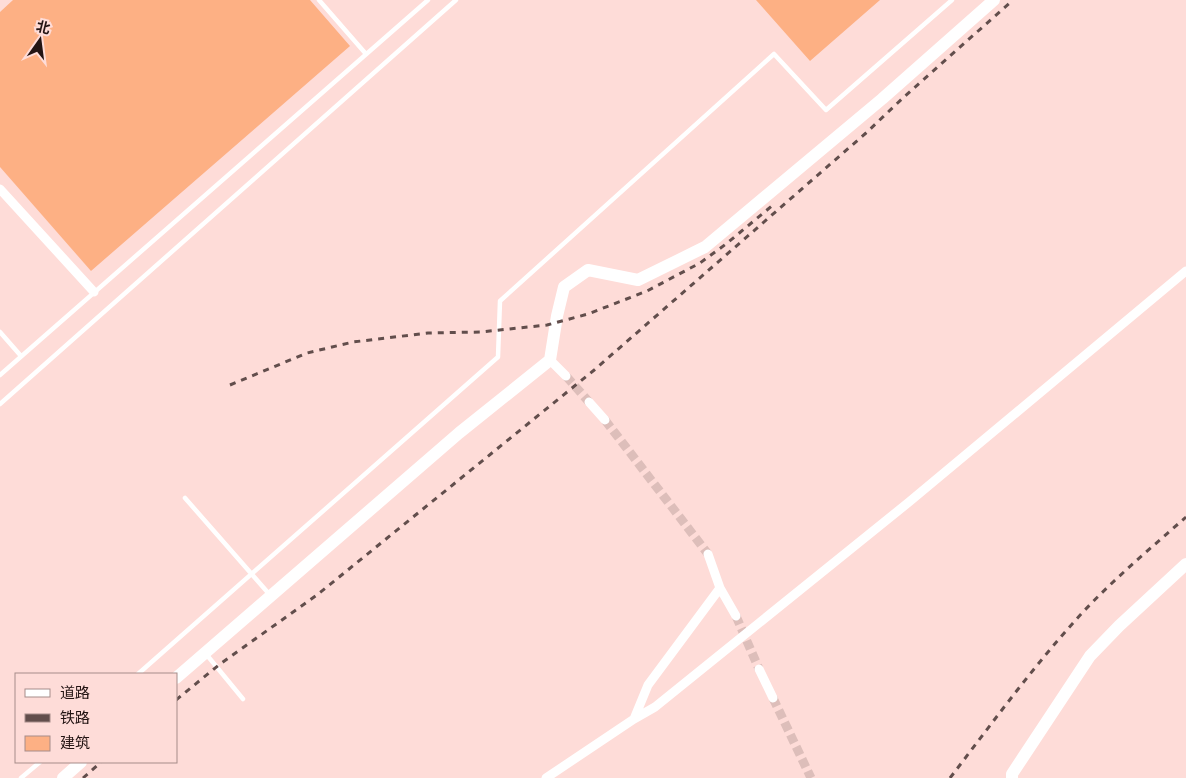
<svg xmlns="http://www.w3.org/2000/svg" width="1186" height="778" font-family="Raleway,'Noto Sans SC',sans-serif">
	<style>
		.building { fill: #fdb084 }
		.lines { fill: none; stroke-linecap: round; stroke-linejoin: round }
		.street-tunnel { stroke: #ddbeba; stroke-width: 9; stroke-dasharray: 9 4.5; stroke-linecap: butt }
		.lane { stroke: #fff; stroke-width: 4.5 }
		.street { stroke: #fff; stroke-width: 9 }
		.secondary { stroke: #fff; stroke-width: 12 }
		.rail { stroke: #624e4c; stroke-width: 3; stroke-dasharray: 6 6; stroke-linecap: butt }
	</style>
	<rect width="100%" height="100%" fill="#fedcd8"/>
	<!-- building -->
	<path class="building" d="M13,0H310L350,46L91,271L0,167V12Z
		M756,0H880L810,61Z"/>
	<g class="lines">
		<!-- street-tunnel -->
		<path class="street-tunnel" d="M566,376L589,402
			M605,420L708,554
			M736,616L759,669
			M773,698L811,778"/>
		<!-- lane -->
		<path class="lane" d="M319,0L366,54
			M0,332L21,356
			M0,375L428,0
			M0,404L456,0
			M185,498L270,595
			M206,654L243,699
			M138,674L498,357L500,301L774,54L826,110L952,0
			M21,778L40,762"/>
		<!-- street -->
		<path class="street" d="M0,189L94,292
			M550,360L566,376
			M589,402L605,420
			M708,554L720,588L736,616
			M759,669L773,698
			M634,719L655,707L909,502L1186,271
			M546,778L634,719L648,685L720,588"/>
		<!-- secondary -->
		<path class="secondary" d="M176,678L459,433L550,360L557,316L564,287L588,270L638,280L705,247L882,99L994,0
			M63,778L81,762
			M1012,778V774L1090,656L1119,626L1186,564"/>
		<!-- rail -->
		<path class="rail" d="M230,385L307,353L353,342L428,333L481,332L547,325L588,314L647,291L700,263L726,244L773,205
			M176,700L220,664L317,595L593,371L866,133L905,96L1013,0
			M83,778L101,762
			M950,778C993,722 1035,664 1083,612C1115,578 1151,548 1186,517"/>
	</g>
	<!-- legend -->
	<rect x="15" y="673" width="162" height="90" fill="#fedcd8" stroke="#a68c89"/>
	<rect x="25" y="689" width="25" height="8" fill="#ffffff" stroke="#a68c89"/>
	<text x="60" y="698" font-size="15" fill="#231413">道路</text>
	<rect x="25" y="714" width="25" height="8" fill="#624e4c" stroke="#a68c89"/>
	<text x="60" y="723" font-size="15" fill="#231413">铁路</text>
	<rect x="25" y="736" width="25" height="15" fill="#fdb084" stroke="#a68c89"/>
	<text x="60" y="748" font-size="15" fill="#231413">建筑</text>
	<!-- north arrow -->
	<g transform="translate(40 40) rotate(14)" stroke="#fedcd8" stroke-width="4" paint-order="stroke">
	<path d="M0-4L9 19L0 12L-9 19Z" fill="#231413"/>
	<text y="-8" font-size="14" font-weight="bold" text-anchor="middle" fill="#231413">北</text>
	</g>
</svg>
